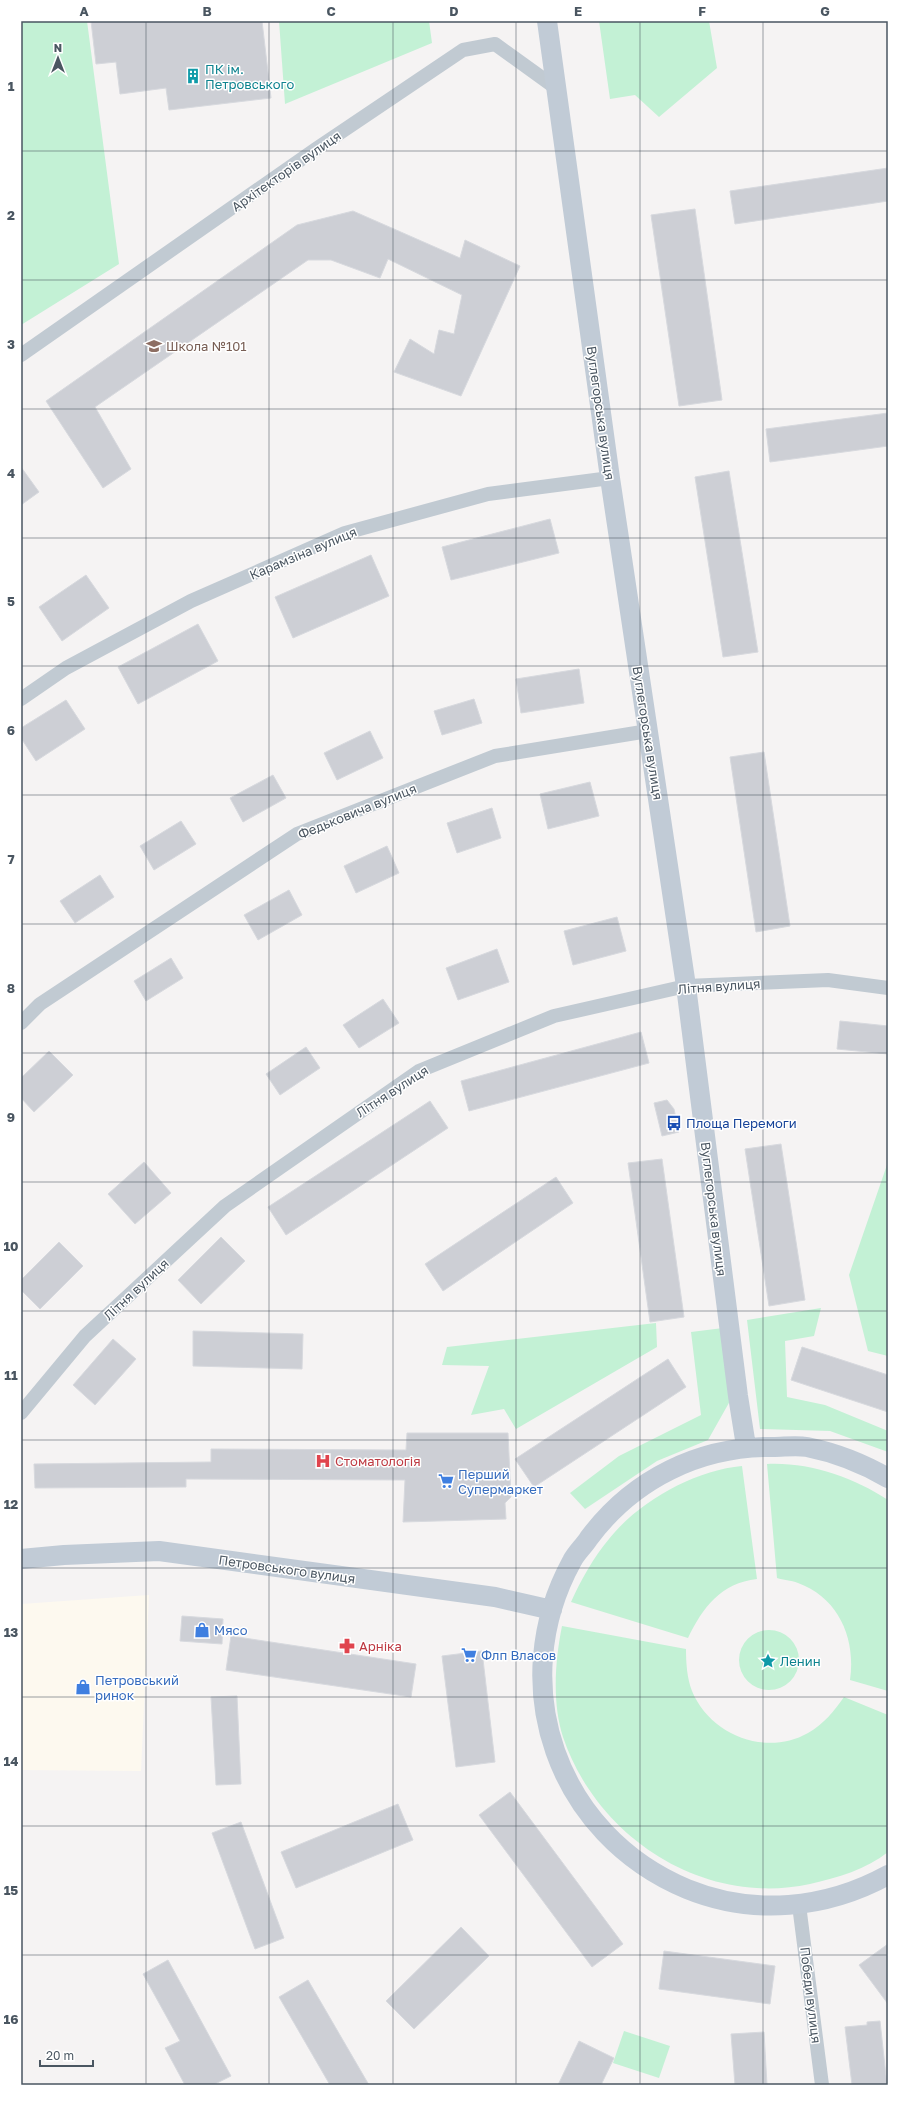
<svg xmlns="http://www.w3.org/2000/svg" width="909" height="2106" font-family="'Golos Text',sans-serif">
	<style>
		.commercial { fill: #fdf9ef }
		.green { fill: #c3f1d5 }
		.building { fill: #cdcfd5; stroke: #d7d9de }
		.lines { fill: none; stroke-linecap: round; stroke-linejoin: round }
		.street { stroke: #c1cad2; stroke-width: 14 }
		.secondary { stroke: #c1cbd6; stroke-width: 20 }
		.grid { fill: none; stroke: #4a5661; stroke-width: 1; stroke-opacity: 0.55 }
		.labels { text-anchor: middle; stroke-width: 3; stroke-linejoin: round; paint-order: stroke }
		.culture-label { font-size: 13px; fill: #0d838f; stroke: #fff; text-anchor: start }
		.street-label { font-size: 13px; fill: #4a5661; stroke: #fff }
		.education-label { font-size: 13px; fill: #785e54; stroke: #fff; text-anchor: start }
		.transit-label { font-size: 13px; fill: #164399; stroke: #fff; text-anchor: start }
		.health-label { font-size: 13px; fill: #be3a42; stroke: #fff; text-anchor: start }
		.shop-label { font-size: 13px; fill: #366cbe; stroke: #fff; text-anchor: start }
		.neatline { fill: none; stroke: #4a5661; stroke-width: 1.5 }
		.grid-label { font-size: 13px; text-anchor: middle; font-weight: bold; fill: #4a5661 }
	</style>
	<rect width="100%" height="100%" fill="#f5f3f3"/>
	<!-- commercial -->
	<path class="commercial" d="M149,1595L141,1771L21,1770V1604Z"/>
	<!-- green -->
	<path class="green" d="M21,21H87L119,264L21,325Z
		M279,21H429L432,43L285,104Z
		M599,21H709L717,68L659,117L635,95L610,99Z
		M888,1162V1356L868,1351L849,1275Z
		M821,1308L814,1336L785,1341L787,1397L825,1405L888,1431V1452L830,1431L760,1429L747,1320Z
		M656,1323L657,1347L516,1429L504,1409L471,1415L489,1366L442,1365L447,1347Z
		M723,1328L730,1401L708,1440L657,1461L585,1509L570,1493L619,1456L701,1415L691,1332Z
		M767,1464C809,1462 853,1477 888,1500V1691L850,1680C856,1639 839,1598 798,1583C791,1580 783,1580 777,1578Z
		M742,1466L757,1579C721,1583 703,1607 688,1638L571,1602C581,1580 593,1558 609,1539C638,1502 695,1470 742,1466Z
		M562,1626L686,1649C686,1663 687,1678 692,1691C710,1735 766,1757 808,1733C824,1724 834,1711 844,1697L888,1715V1852C867,1869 837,1878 810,1884C704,1907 597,1838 563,1737C552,1703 555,1661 562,1626Z
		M739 1660a30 30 0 1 1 60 0a30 30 0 1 1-60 0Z
		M624,2031L670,2046L659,2078L613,2063Z"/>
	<!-- building -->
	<path class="building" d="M91,21H262L271,98L169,110L166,88L120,94L116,62L96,64Z
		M888,168V201L735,224L730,191Z
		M695,209L722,400L679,406L651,215Z
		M353,211L460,258L465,240L520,266L461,396L394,372L410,339L434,354L439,330L454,334L462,295L388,259L380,278L331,260H308L95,407L131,469L103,488L46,401L297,225Z
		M888,413V446L770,462L766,429Z
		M21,467L39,492L21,505Z
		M729,471L758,652L723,657L695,477Z
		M550,519L559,553L451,580L442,547Z
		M371,555L389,596L293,638L275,597Z
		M86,575L109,608L62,641L39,607Z
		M198,624L218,661L138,704L118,667Z
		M579,669L584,703L521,713L516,679Z
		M474,699L482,723L442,735L434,711Z
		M66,700L85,729L36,761L21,738V728Z
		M370,731L383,758L337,780L324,753Z
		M764,752L790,926L756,932L730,757Z
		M273,775L286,798L243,822L230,798Z
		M590,782L599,816L548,829L540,794Z
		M492,808L501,838L457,853L447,823Z
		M181,821L196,844L154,870L140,846Z
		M387,846L399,873L356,893L344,866Z
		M100,875L114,897L75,923L60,901Z
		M289,890L302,915L258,940L244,915Z
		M617,917L626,951L573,965L564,931Z
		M497,949L509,982L458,1000L446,968Z
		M171,958L183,978L146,1001L134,981Z
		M383,999L399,1023L359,1048L343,1025Z
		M840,1021L888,1026V1054L837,1049Z
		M641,1032L649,1063L469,1111L461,1081Z
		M306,1047L320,1068L280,1095L266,1074Z
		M49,1051L73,1075L34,1112L21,1098V1078Z
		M667,1100L674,1109L679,1132L662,1136L654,1103Z
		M430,1101L448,1128L286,1235L268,1207Z
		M781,1144L805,1300L769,1306L745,1149Z
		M662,1159L684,1317L650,1322L628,1163Z
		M144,1162L171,1193L135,1224L108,1194Z
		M556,1177L573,1203L443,1291L425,1264Z
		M221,1237L245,1261L201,1304L178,1280Z
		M59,1242L83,1266L40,1309L21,1290V1280Z
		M193,1331L303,1334L302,1369L193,1366Z
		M113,1339L136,1359L95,1405L73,1385Z
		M802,1347L888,1375V1412L791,1380Z
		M668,1359L686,1387L534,1487L515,1459Z
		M407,1433H508L511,1497L505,1503L506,1519L403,1522L405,1480L186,1479V1487L35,1488L34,1464L211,1462V1449L406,1450Z
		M182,1616L223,1619L222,1644L180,1641Z
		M231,1636L416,1664L411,1697L226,1670Z
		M482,1651L495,1762L456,1767L442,1656Z
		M237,1696L241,1784L216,1785L211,1697Z
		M510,1792L623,1944L592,1967L479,1815Z
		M398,1804L413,1840L296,1888L281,1852Z
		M241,1822L284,1938L255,1949L212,1833Z
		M461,1927L489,1956L414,2029L386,2001Z
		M888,1944V2004L859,1965Z
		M664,1951L775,1966L770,2004L659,1989Z
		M168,1960L231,2076L213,2085H185L165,2048L180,2041L143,1974Z
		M308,1980L369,2085H330L279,1997Z
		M880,2021L887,2085H852L845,2027L867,2025V2022Z
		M764,2032L767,2085H735L731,2034Z
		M579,2041L614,2058L601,2085H558Z"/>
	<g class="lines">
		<!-- street -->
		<path class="street" d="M21,355L316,149L463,50L495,44L556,88
			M21,699L66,668L191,601L345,533L488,494L610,478
			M21,1023L40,1004L297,834L495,756L648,731
			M21,1413L85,1336L225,1206L419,1071L554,1016L686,986L828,980L888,988
			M799,1905L822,2085"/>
		<!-- secondary -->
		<path class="secondary" d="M547,21L610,478L686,986L738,1396L746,1446
			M888,1478C862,1463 837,1453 807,1447C796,1445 784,1447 773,1447C700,1446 633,1479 589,1538C584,1546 576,1553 572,1561C504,1685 557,1835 687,1889C753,1916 826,1909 888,1875
			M21,1559L64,1555L159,1551L495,1597L552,1610"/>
	</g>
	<!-- grid -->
	<path class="grid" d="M146,21V2085M269,21V2085M393,21V2085M516,21V2085M640,21V2085M763,21V2085M21,151H888M21,280H888M21,409H888M21,538H888M21,666H888M21,795H888M21,924H888M21,1053H888M21,1182H888M21,1311H888M21,1440H888M21,1568H888M21,1697H888M21,1826H888M21,1955H888"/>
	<!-- icons -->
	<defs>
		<symbol id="building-bare" viewBox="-9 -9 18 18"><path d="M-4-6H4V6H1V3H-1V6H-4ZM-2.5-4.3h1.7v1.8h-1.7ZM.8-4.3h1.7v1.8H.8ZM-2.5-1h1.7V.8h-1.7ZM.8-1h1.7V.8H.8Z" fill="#0f9aa8" stroke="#fff" stroke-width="2.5" paint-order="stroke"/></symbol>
		<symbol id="school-bare" viewBox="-9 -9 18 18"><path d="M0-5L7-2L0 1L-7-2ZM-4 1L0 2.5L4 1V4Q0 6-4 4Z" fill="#8d6e63" stroke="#fff" stroke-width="2.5" paint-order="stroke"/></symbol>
		<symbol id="bus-bare" viewBox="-9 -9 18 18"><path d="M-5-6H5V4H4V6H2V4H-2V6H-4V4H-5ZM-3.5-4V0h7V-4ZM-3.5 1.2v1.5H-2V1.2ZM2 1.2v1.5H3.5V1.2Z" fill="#1a4fb4" stroke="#fff" stroke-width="2.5" paint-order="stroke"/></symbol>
		<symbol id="hospital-bare" viewBox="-9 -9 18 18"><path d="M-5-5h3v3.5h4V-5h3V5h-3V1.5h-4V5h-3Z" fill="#e0444e" stroke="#fff" stroke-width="2.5" paint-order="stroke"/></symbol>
		<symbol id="supermarket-bare" viewBox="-9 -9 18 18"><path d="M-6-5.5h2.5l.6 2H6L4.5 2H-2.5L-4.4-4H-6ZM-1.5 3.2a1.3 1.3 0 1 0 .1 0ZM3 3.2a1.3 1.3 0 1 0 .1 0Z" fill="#3f7fe0" stroke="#fff" stroke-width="2.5" paint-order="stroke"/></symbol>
		<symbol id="shop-bare" viewBox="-9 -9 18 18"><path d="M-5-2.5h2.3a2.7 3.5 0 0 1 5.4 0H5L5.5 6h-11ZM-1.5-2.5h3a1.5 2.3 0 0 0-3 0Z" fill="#3f7fe0" stroke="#fff" stroke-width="2.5" paint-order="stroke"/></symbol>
		<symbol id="pharmacy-bare" viewBox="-9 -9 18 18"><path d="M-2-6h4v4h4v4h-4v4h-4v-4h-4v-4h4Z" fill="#e0444e" stroke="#fff" stroke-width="2.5" paint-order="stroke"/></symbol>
		<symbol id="sight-bare" viewBox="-9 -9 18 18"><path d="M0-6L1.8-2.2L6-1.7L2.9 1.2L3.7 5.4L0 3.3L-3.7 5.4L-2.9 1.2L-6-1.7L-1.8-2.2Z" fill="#0f9aa8" stroke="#fff" stroke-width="2.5" paint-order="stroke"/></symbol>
	</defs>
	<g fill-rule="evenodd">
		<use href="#building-bare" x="182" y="65" width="22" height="22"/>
		<use href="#school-bare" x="143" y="335" width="22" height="22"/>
		<use href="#bus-bare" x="663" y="1112" width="22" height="22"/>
		<use href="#hospital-bare" x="312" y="1450" width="22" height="22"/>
		<use href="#supermarket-bare" x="435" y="1470" width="22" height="22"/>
		<use href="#shop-bare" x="191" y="1619" width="22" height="22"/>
		<use href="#pharmacy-bare" x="336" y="1635" width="22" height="22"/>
		<use href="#supermarket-bare" x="458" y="1644" width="22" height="22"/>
		<use href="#sight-bare" x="757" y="1650" width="22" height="22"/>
		<use href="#shop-bare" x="72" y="1676" width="22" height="22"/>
	</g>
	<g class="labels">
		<!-- culture labels -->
		<g class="culture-label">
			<text x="205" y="74">ПК ім.<tspan x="205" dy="15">Петровського</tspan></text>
			<text x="780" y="1666">Ленин</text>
		</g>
		<!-- street labels -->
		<g class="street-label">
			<text transform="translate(286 171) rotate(-35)" y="5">Архітекторів вулиця</text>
			<text transform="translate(601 413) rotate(82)" y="5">Вуглегорська вулиця</text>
			<text transform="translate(303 553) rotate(-23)" y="5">Карамзіна вулиця</text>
			<text transform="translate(648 733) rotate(81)" y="5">Вуглегорська вулиця</text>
			<text transform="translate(357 811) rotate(-22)" y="5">Федьковича вулиця</text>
			<text transform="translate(719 986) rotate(-4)" y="5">Літня вулиця</text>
			<text transform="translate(392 1091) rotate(-33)" y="5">Літня вулиця</text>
			<text transform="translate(714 1209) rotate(83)" y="5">Вуглегорська вулиця</text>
			<text transform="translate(136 1289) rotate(-43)" y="5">Літня вулиця</text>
			<text transform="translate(287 1569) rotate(8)" y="5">Петровського вулиця</text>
			<text transform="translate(811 1995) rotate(83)" y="5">Победи вулиця</text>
		</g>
		<!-- education labels -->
		<g class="education-label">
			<text x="166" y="351">Школа №101</text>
		</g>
		<!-- transit labels -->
		<g class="transit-label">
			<text x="686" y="1128">Площа Перемоги</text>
		</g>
		<!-- health labels -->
		<g class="health-label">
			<text x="335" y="1466">Стоматологія</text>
			<text x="359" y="1651">Арніка</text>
		</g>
		<!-- shop labels -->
		<g class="shop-label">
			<text x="458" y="1479">Перший<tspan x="458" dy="15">Супермаркет</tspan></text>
			<text x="214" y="1635">Мясо</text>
			<text x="481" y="1660">Флп Власов</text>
			<text x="95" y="1685">Петровський<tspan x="95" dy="15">ринок</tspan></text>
		</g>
	</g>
	<!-- border -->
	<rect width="909" height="2106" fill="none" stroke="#ffffff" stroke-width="44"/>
	<!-- north arrow -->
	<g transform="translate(58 58)" stroke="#ffffff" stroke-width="3" paint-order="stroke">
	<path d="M0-3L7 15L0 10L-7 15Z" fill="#4a5661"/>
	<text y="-6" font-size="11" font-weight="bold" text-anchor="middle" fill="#4a5661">N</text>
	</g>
	<!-- scale -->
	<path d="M40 2060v6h53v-6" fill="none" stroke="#4a5661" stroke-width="2"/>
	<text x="46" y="2060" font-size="12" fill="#4a5661" stroke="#ffffff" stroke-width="3" paint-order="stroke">20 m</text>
	<rect x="22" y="22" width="865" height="2062" class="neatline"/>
	<g class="grid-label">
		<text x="84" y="16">A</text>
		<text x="207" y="16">B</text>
		<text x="331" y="16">C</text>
		<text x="454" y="16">D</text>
		<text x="578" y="16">E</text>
		<text x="702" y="16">F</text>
		<text x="825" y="16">G</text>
		<text x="11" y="91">1</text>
		<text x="11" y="220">2</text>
		<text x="11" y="349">3</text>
		<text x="11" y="478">4</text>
		<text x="11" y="606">5</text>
		<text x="11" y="735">6</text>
		<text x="11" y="864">7</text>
		<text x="11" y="993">8</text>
		<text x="11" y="1122">9</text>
		<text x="11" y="1251">10</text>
		<text x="11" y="1380">11</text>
		<text x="11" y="1509">12</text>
		<text x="11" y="1637">13</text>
		<text x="11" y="1766">14</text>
		<text x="11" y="1895">15</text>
		<text x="11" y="2024">16</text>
	</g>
</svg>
